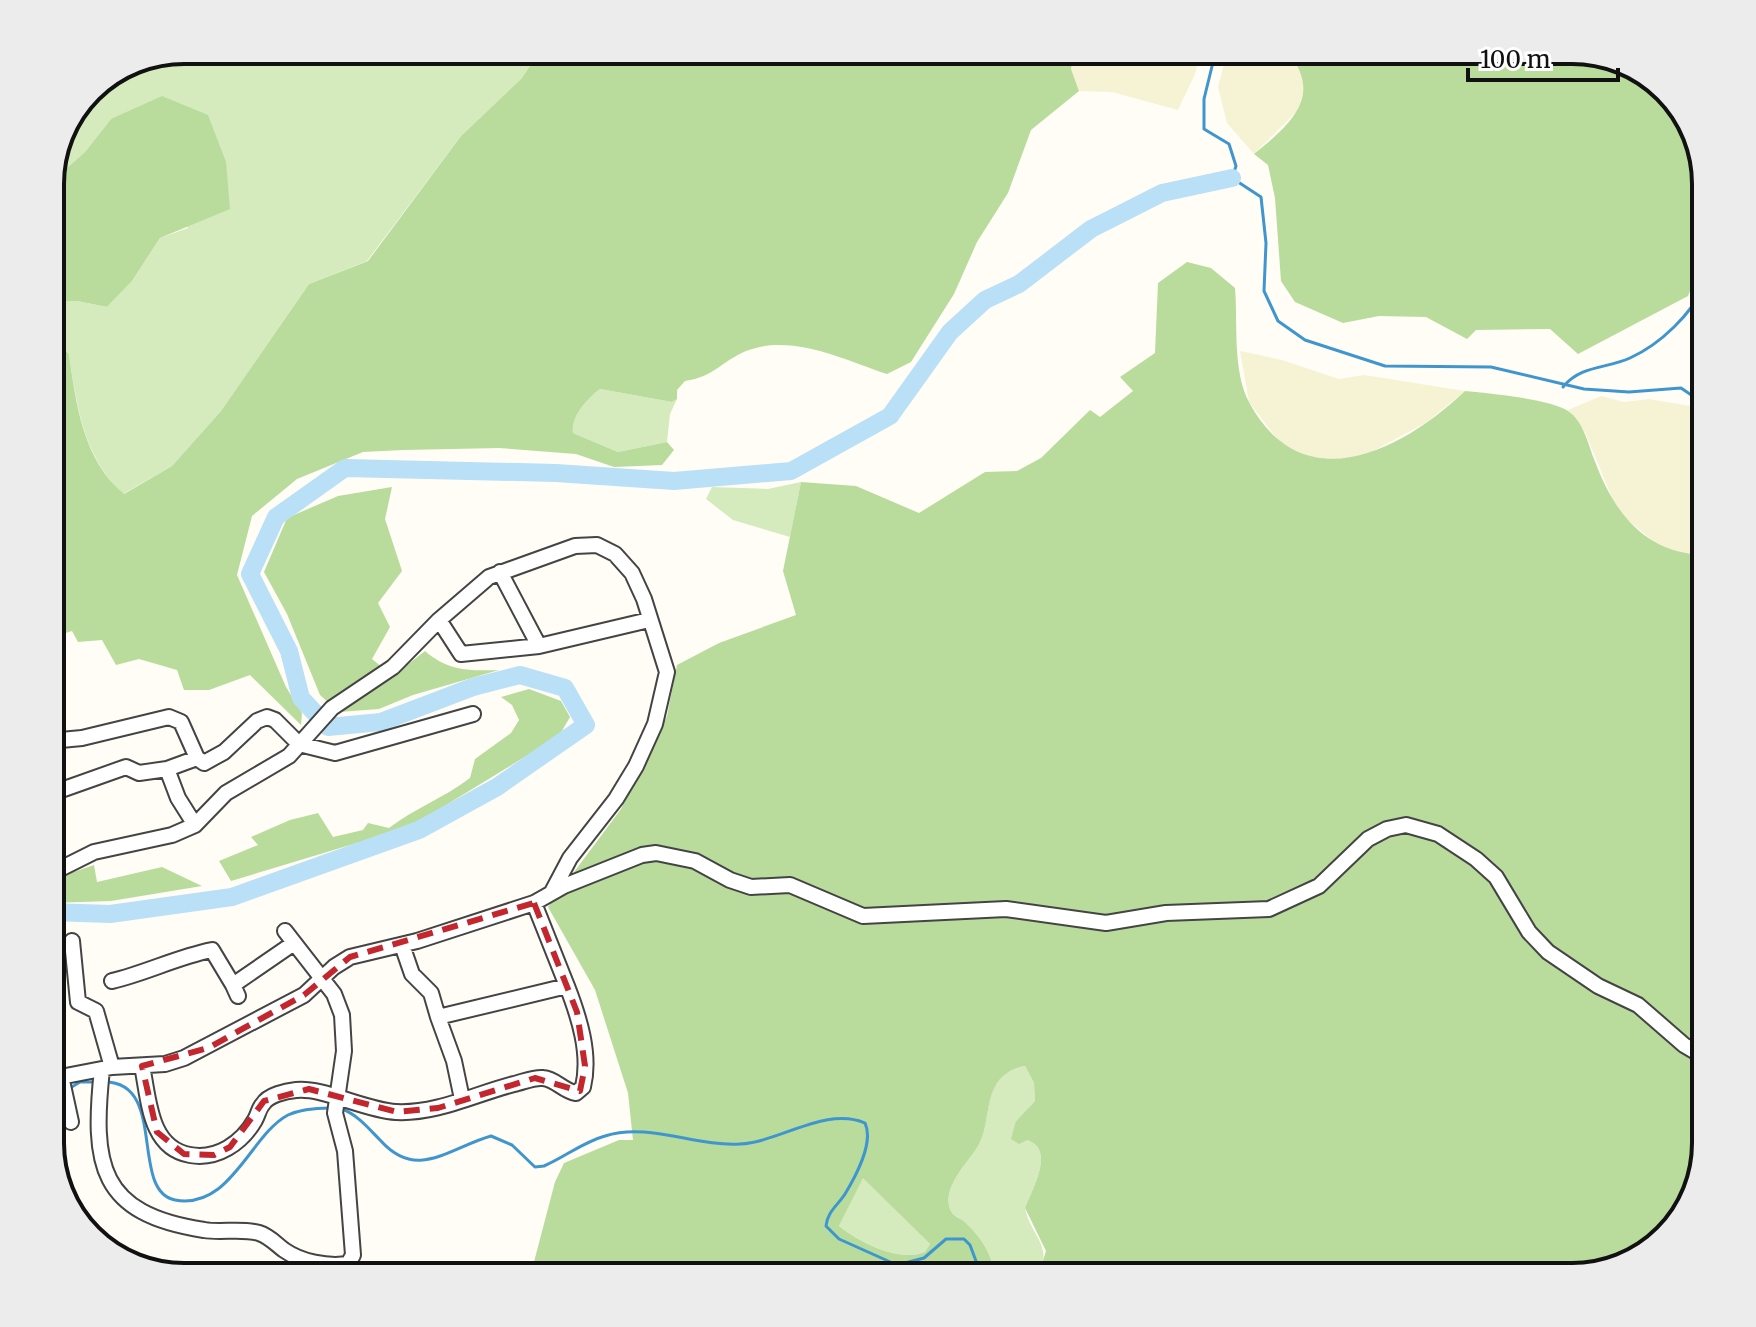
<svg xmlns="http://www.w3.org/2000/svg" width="1756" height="1327" font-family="Merriweather,serif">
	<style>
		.farmland { fill: #f6f3d4 }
		.green { fill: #d5ebbd }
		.forest { fill: #b9dc9c; fill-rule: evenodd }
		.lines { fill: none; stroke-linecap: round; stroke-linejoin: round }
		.stream { stroke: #3f96cf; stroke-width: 3 }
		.river { stroke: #b9e0f7; stroke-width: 18 }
		.minor-casing { stroke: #444; stroke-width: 18 }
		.minor { stroke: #fff; stroke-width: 14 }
		.marked { fill: none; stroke: #c4262e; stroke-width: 6; stroke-dasharray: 16 10; stroke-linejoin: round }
		.rim { fill: none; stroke: #111; stroke-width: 4 }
	</style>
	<rect width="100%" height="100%" fill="#fffdf5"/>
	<!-- farmland -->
	<path class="farmland" d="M1075,50H1201L1195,74L1178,110L1112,92L1079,91L1071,69Z
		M1228,50H1286L1301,71L1304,86L1300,108L1254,154L1227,123L1218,87Z
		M1240,351L1282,360L1339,379L1364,375L1465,391L1427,422L1360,458L1326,461L1299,455L1278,440L1249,402Z
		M1601,396L1624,402L1649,399L1691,406L1706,415V555L1665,551L1618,512L1585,432L1568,410Z"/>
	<!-- green -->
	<path class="green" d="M184,50H540L522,78L461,136L367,261L309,284L221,411L172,466L123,494C83,456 77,407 69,354L50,337V312L55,302L77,301L107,307L132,281L160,238L188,228L111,119L85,152L50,183V175L64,124L95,84Z
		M600,389L672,402L677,399L670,414L667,442L618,452L573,433C571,416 587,399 600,389Z
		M801,482L790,537L733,520L706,499L712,487L768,489Z
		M1025,1066L1034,1083L1035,1101L1016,1121L1027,1140C1056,1149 1032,1189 1025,1208C1031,1237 1054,1245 1038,1277H996C991,1254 984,1241 967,1224C963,1220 955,1216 952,1213C938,1190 969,1162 978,1146C994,1120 979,1075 1025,1066Z
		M863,1177L930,1244L925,1252C899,1263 859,1242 839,1226Z"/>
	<!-- forest -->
	<path class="forest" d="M540,50H1075L1071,69L1079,91L1031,130L1008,193L977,242L954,294L911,362L887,374C844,360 792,333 746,351C722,361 714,377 685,381L677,390V399L672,402L600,389C587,399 571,416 573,433L618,452L667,442L674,450L662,465L614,467L576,454L499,448L403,450L363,452L297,479L252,516L237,575L286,687L302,713L301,725L250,675L209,690H184L177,670L139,659L116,665L102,640L78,642L72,631L50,638V337L69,354C76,404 83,460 124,494L172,466L221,411L309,284L368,261L461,136L522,78Z
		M1286,50H1573L1654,78L1692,125L1706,183V267L1698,271L1688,296L1578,354L1550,329L1476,330L1467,339L1426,317L1379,316L1343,323L1295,302L1281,281L1275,198L1268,165L1254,154C1291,124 1325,95 1286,50Z
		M162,96L208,115L226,162L230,209L160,238L132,281L107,307L77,301L56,302L50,312V183L85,152L111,119Z
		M1187,262L1211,268L1235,288C1238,323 1232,372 1250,404C1304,502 1403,450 1465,391C1487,393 1551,399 1568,411C1583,421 1588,443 1594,459C1614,513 1645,554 1706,555V1144L1678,1225L1631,1263L1572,1277H1038L1046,1251L1025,1208C1032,1189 1056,1149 1027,1140L1019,1144L1011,1139L1016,1121L1035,1101L1034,1083L1025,1066C979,1075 994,1121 978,1146C969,1162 938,1190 952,1213C955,1217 964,1220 967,1224C984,1241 991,1254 996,1277H530L555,1182L564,1163L619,1140H633L628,1093L595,990L548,907L621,809L667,716L677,665L719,643L796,615L783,571L801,482L856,486L919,513L985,472L1017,471L1041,458L1090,410L1100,417L1133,391L1120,377L1155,353L1158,283ZM863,1178L930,1244L925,1252C899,1263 859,1242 839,1226Z
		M392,487L385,519L402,571L378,603L390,627L372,659L393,676L425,651C448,671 469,671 499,670L413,695L379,709L339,712L320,695L287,614L264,572L287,518L338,496Z
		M529,689L561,701L570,717L559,736L410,827L231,881L219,861L258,845L251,837L290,820L318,813L333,837L363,830L368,823L389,828C415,808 444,798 470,778L475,759L511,733L519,720L512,705L501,697Z
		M94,865L97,882L162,867L202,886L111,901L50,903V880Z"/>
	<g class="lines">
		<!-- stream -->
		<path class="stream" d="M1216,50L1204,99V129L1229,144L1236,166L1232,178L1261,197L1266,243L1264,291L1278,321L1305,340L1385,366L1491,367L1584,389L1629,392L1681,388L1706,405
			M55,159L69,144L99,82
			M1563,387C1581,365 1606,369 1630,358C1661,344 1691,314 1706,284
			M104,1082C168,1081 129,1191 175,1200C231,1210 250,1135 288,1115C301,1109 316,1108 330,1108
			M70,1088L80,1082H97
			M50,1099L60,1093
			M342,1109C358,1115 369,1129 381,1141C417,1181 449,1148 491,1136L512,1145L535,1167L544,1166C565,1157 583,1142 605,1136C649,1122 696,1147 740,1144C780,1142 826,1106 865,1123C874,1142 856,1176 845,1194C838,1205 827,1212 826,1226L839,1239L897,1265L924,1258L946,1239H964L970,1245L982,1277"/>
		<!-- river -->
		<path class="river" d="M50,912L110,914L232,897L419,830L497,787L586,725L565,688L520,675L473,687L381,722L328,727L301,698L289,651L250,574L276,517L345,468L556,473L674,481L791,471L890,416L950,332L985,300L1019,284L1091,229L1162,193L1232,178"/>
		<defs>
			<path id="minor" d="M500,572L539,646L649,620
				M439,620L461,654L539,646
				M50,741L82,738L169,717L181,722L197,758L204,763L224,752L257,721L267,717L275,720L299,744L335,753L473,714
				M50,794L126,767L139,773L167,769
				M195,825L178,798L167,769L197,758
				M50,874L94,852L172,835L195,825L226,793L289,756L332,708L393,667L439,620L489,577L575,546L597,545L615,554L632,573L644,599L667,672L655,724L636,766L616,799L570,858L552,892
				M72,941L78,1002L96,1011L112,1067
				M402,945L412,974L431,993L438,1017
				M112,981C146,973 177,957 212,950L233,985
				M238,996L233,985L294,943
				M142,1066C149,1099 149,1148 190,1155C217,1160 242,1143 255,1120C258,1115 259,1108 263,1104C268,1095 286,1091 296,1090C323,1087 364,1110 396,1112C437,1114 475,1094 514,1084C523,1082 534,1077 543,1078C556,1079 563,1091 576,1093L583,1087C591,1054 579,1017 567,986
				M102,1069C92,1164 98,1214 204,1230C221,1233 242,1228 259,1233C269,1236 276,1244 284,1250C301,1262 327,1267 348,1264L353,1255L345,1151L335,1113L344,1051L342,1015L334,994L285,931
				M61,1076L71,1122
				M50,1079L112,1067L165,1064L184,1058L304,995L334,967L350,957L417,941L534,903L564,886L642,855L656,853L695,861L730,880L751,887L790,885L863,916L1006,909L1106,923L1166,913L1269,909L1319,886L1368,839L1387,829L1406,825L1438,834L1476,859L1496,877L1529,932L1548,952L1598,986L1638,1005L1684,1045L1706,1058
				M462,1099L454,1061L438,1017L567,986L534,903"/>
		</defs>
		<!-- minor casing -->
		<use href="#minor" class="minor-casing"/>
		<!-- minor -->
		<use href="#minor" class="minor"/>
	</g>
	<!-- marked area -->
	<path class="marked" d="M534,903L577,1012L585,1066L580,1091L535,1078L438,1108L397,1112L309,1089L264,1101L230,1147L214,1155L184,1154L157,1132L142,1066L208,1048L304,995L350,957Z"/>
	<!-- crop -->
	<path d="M0 0H1756V1327H0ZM184 64H1572A120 120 0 0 1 1692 184V1143A120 120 0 0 1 1572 1263H184A120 120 0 0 1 64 1143V184A120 120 0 0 1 184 64Z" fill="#ececec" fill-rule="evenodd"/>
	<path class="rim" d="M184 64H1572A120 120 0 0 1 1692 184V1143A120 120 0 0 1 1572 1263H184A120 120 0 0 1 64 1143V184A120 120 0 0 1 184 64Z"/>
	<!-- scale -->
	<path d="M1468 68v12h150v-12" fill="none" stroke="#111111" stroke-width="4"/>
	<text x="1480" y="68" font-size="24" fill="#111111" stroke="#ffffff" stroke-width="6" paint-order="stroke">100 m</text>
</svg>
